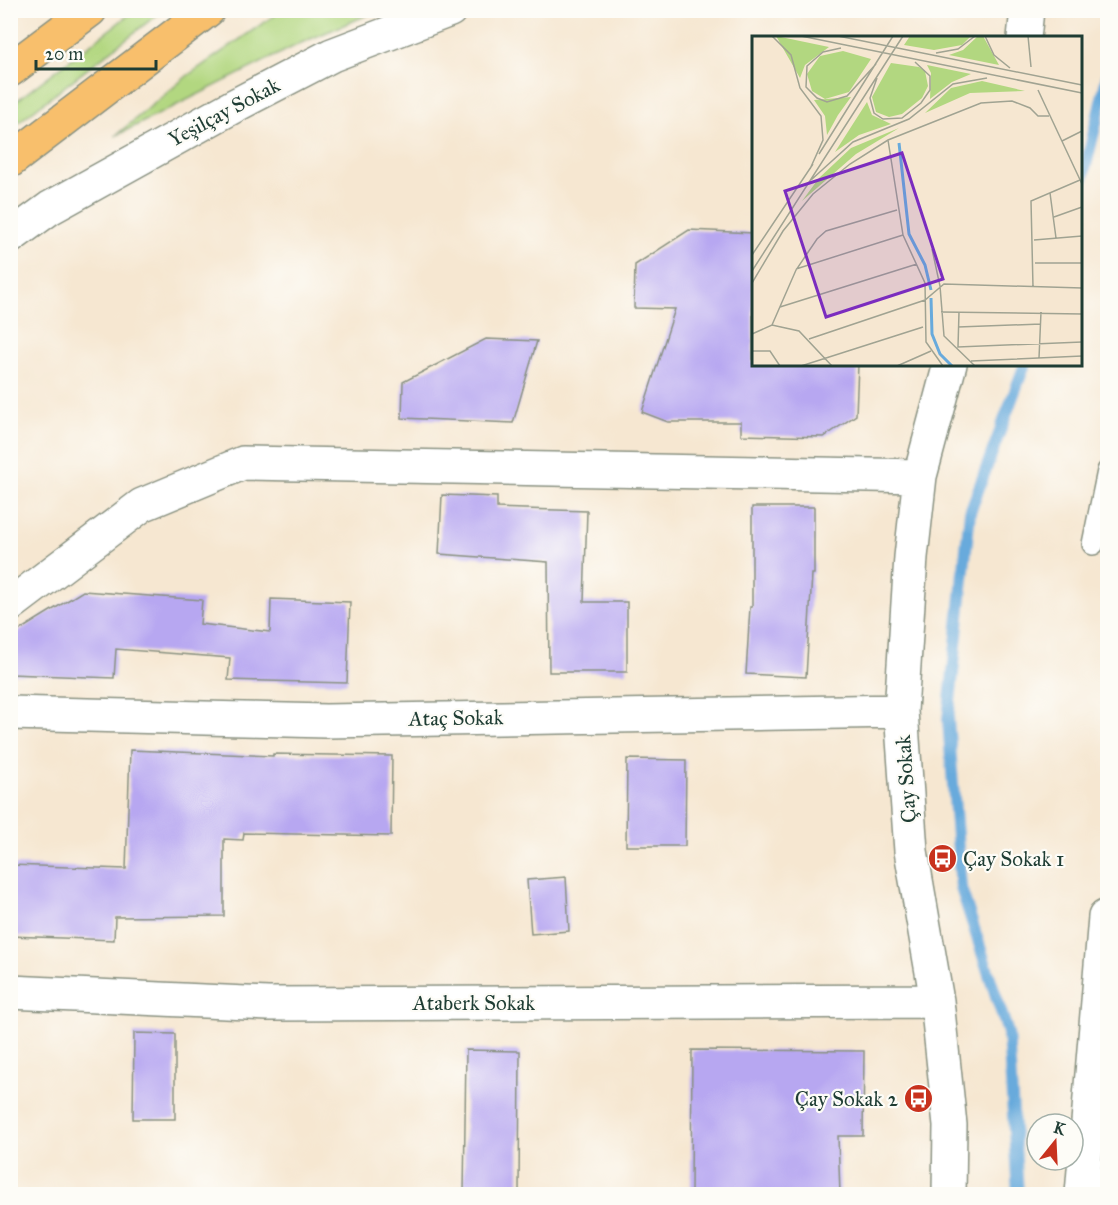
<svg xmlns="http://www.w3.org/2000/svg" width="1118" height="1205" font-family="'IM FELL Great Primer',serif">
	<style>
		.grass { fill: #b2d780; stroke: #688a5a; stroke-width: 1.5 }
		.lines { fill: none; stroke-linecap: round; stroke-linejoin: round }
		.stream { stroke: #68aadc; stroke-width: 12 }
		.building { fill: #b7a7f1 }
		.lane-casing { stroke: #8a9282; stroke-width: 24 }
		.street-casing { stroke: #8a9282; stroke-width: 36 }
		.primary-casing { stroke: #8a9282; stroke-width: 36 }
		.lane { stroke: #fff; stroke-width: 21 }
		.street { stroke: #fff; stroke-width: 33 }
		.primary { stroke: #f8bf6c; stroke-width: 33 }
		.labels { text-anchor: middle; stroke-width: 4.5; stroke-linejoin: round; paint-order: stroke }
		.street-label { font-size: 21px; fill: #1f3d34; stroke: #fdfcf7 }
		.poi-label { font-size: 21px; fill: #1f3d34; stroke: #fdfcf7; text-anchor: start }
		.inset-river { fill: none; stroke: #68aadc; stroke-width: 3 }
		.inset-road { fill: none; stroke: #a0a392; stroke-width: 1.5 }
		.view { fill: #7b2cbf; fill-opacity: 0.15; stroke: #7b2cbf; stroke-width: 3 }
		.inset-edge { fill: none; stroke: #1f3d34; stroke-width: 3 }
	</style>
	<rect width="100%" height="100%" fill="#fdfcf7"/>
	<filter id="ink" filterUnits="userSpaceOnUse"><feTurbulence type="fractalNoise" baseFrequency=".0167" numOctaves="2"/><feDisplacementMap in="SourceGraphic" scale="12" xChannelSelector="R" yChannelSelector="G"/><feConvolveMatrix kernelMatrix="1 2 1 2 8 2 1 2 1" color-interpolation-filters="sRGB"/></filter>
	<filter id="wash" filterUnits="userSpaceOnUse"><feTurbulence type="fractalNoise" baseFrequency=".008" numOctaves="4" result="noise"/><feDisplacementMap in="SourceGraphic" scale="24" xChannelSelector="R" yChannelSelector="G"/><feGaussianBlur stdDeviation="1.35" result="paint"/><feColorMatrix in="noise" values="0 0 0 0 0 0 0 0 0 0 0 0 0 0 0 0 0 1.4 0 .05"/><feComposite in="paint" operator="in"/></filter>
	<g filter="url(#wash)">
		<rect width="100%" height="100%" fill="#f6e7d1"/>
		<!-- grass -->
		<path class="grass" d="M282,10L377,11L301,43L115,136L187,76Z
			M134,11H162L11,128V105Z"/>
		<g class="lines">
			<!-- stream -->
			<path class="stream" d="M1080,190L1108,73
				M1018,1194L1008,1033L961,888L948,720L970,512L1025,364"/>
		</g>
		<g id="blocks">
			<!-- building -->
			<path class="building" d="M689,230L753,233V364H858L856,415L824,437L741,435V422H668L642,412L675,309L634,308L635,265Z
				M486,339L537,341L513,423L402,418L403,382Z
				M442,495L497,497V508L587,511L584,602H627V672H549L548,562L439,554Z
				M752,507H814V574H812L806,677L746,674L750,607H752Z
				M83,591L202,600L200,624L270,632L271,599L350,602L347,683L228,680L230,658L116,649L114,678L10,674V636Z
				M130,750L273,756V754L392,756L391,836L244,833L243,840L224,839V916L115,917L114,940L10,936V865L126,869Z
				M627,759L686,760L685,846H626Z
				M566,877L569,931L531,934L527,880Z
				M134,1033L175,1034V1119H133Z
				M466,1050L520,1051L519,1194H464Z
				M692,1050L864,1051L863,1136H838L840,1194H691Z"/>
		</g>
	</g>
	<g filter="url(#ink)">
		<use href="#blocks" fill-opacity="0" stroke="#8a9282" stroke-width="1.5"/>
		<g class="lines">
			<defs>
				<path id="lane" d="M1093,544L1108,471"/>
				<path id="street" d="M1024,38L1027,10
					M10,237L50,208L234,106L332,55L450,10
					M10,605L142,505L243,463L920,476
					M10,713L326,721L901,711
					M10,992L268,1004L937,1001
					M949,1194L950,1125L937,1001L911,851L901,711L911,557L920,476L950,364
					M1082,1194L1105,917"/>
				<path id="primary" d="M10,70L90,10
					M10,161L208,10"/>
			</defs>
			<!-- lane casing -->
			<use href="#lane" class="lane-casing"/>
			<!-- street casing -->
			<use href="#street" class="street-casing"/>
			<!-- primary casing -->
			<use href="#primary" class="primary-casing"/>
			<!-- lane -->
			<use href="#lane" class="lane"/>
			<!-- street -->
			<use href="#street" class="street"/>
			<!-- primary -->
			<use href="#primary" class="primary"/>
		</g>
	</g>
	<!-- icons -->
	<defs>
		<symbol id="bus-disc" viewBox="-11 -11 22 22"><circle r="9.5" fill="#c8321e" stroke="#fdfcf7"/><path d="M-5-6H5V4H4V6H2V4H-2V6H-4V4H-5ZM-3.5-4V0h7V-4ZM-3.5 1.2v1.5H-2V1.2ZM2 1.2v1.5H3.5V1.2Z" fill="#fff"/></symbol>
	</defs>
	<g fill-rule="evenodd">
		<use href="#bus-disc" x="926" y="842" width="33" height="33"/>
		<use href="#bus-disc" x="902" y="1082" width="33" height="33"/>
	</g>
	<g class="labels">
		<!-- street labels -->
		<g class="street-label">
			<text transform="translate(224 112) rotate(-28)" y="7">Yeşilçay Sokak</text>
			<text transform="translate(456 718) rotate(-1)" y="7">Ataç Sokak</text>
			<text transform="translate(906 779) rotate(-94)" y="7">Çay Sokak</text>
			<text x="474" y="1010">Ataberk Sokak</text>
		</g>
		<!-- poi labels -->
		<g class="poi-label">
			<text x="963" y="866">Çay Sokak 1</text>
			<text x="898" y="1106" text-anchor="end">Çay Sokak 2</text>
		</g>
	</g>
	<!-- overview -->
	<g transform="translate(752 36)">
		<rect width="330" height="330" fill="#f6e7d1"/>
		<path d="M24,0L77,11L53,29L48,42ZM158,0H219L210,9L182,14L152,9ZM226,0H231L247,29L197,19L211,14ZM91,15L119,23L97,56L73,63L60,55L55,38L68,20ZM139,27L167,31L173,35L176,50L170,62L150,78L137,81L124,76L120,61ZM175,29L219,38L200,46L178,63L179,37ZM230,45L273,55L218,57L173,77L199,52ZM99,61L86,79L75,99L73,80L62,64ZM115,66L120,79L139,88L107,99L83,116ZM147,92L104,118L50,165L67,142L99,112Z" fill="#b2d780"/>
		<path class="inset-river" d="M147,107L157,198L173,229L179,254M179,262L180,298L188,318L200,330"/>
		<path class="inset-road" d="M20,0L39,19L48,52L69,80L71,104L58,133M49,0L330,57M86,0L330,49M233,0L242,19L258,32M276,0L279,31M89,12L71,16L55,30L54,51L65,62L75,66L95,60L124,28M184,17L206,13L223,0M125,42L118,62L122,77L131,83L150,82L169,67L178,54V40L163,26M286,54L330,148M136,104L151,199L173,247L174,306L191,330M310,105L330,95M67,118L141,0M59,144L101,106L157,83L201,48L235,42M298,157L304,202M302,181L330,171M282,204L330,200M180,213L188,250L192,300L223,330M0,219L61,128M283,227H330M44,233L151,199M0,235L151,0M0,247L31,195L61,158L98,128L136,104L229,67L260,65L278,72L286,80H297M281,251L279,165L328,144M28,271L165,228M189,276L330,278M207,276L206,311L330,306M20,289L44,234L65,203L74,195L145,174M206,291L289,288M0,298L20,289L47,295L80,330M57,303L173,264L192,248L330,252M0,315H18L28,330M287,322L289,276M219,325L330,320M49,330L171,291M145,330L179,315"/>
		<path class="view" d="M150,117L191,243L74,281L33,155Z"/>
		<rect width="330" height="330" class="inset-edge"/>
	</g>
	<!-- margin -->
	<rect width="1118" height="1205" fill="none" stroke="#fdfcf7" stroke-width="36"/>
	<!-- north arrow -->
	<g transform="translate(1055 1142) rotate(18)"><circle r="28" fill="#fdfcf7" stroke="#a4b0a9" stroke-width="1.5"/>
	<path d="M0-4.5L10 22L0 15L-10 22Z" fill="#c8321e"/>
	<text y="-9" font-size="16" font-weight="bold" text-anchor="middle" fill="#1f3d34">K</text>
	</g>
	<!-- scale -->
	<path d="M36 60v9h120v-9" fill="none" stroke="#1f3d34" stroke-width="3"/>
	<text x="45" y="60" font-size="18" fill="#1f3d34" stroke="#fdfcf7" stroke-width="4.5" paint-order="stroke">20 m</text>
</svg>
